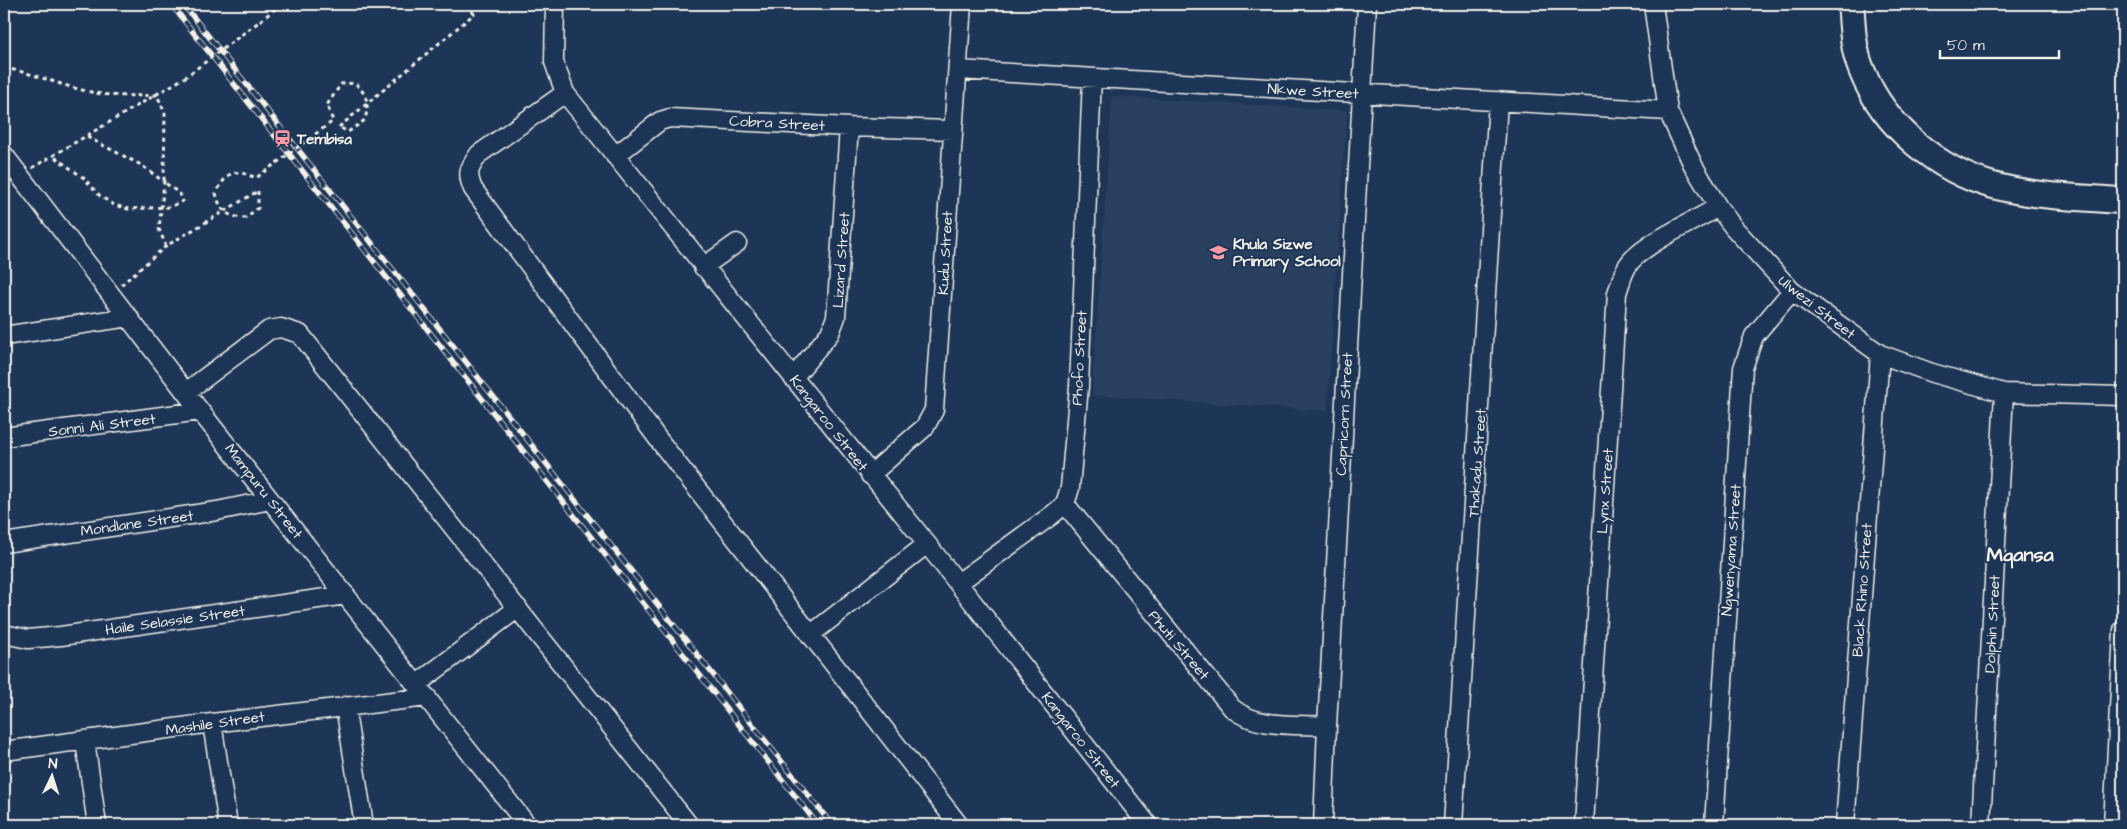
<svg xmlns="http://www.w3.org/2000/svg" width="2127" height="829" font-family="'Architects Daughter',sans-serif">
	<style>
		.built { fill: #2a4060 }
		.lines { fill: none; stroke-linecap: round; stroke-linejoin: round }
		.street-casing { stroke: #f4f1e8; stroke-width: 21 }
		.secondary-casing { stroke: #f4f1e8; stroke-width: 29 }
		.path { stroke: #f4f1e8; stroke-width: 3; stroke-dasharray: 4 4; stroke-linecap: butt }
		.street { stroke: #1d3557; stroke-width: 18 }
		.secondary { stroke: #1d3557; stroke-width: 25 }
		.rail-casing { stroke: #f4f1e8; stroke-width: 5.5 }
		.rail { stroke: #1d3557; stroke-width: 4; stroke-dasharray: 11; stroke-linecap: butt }
		.path-bridge { stroke: #f4f1e8; stroke-width: 3; stroke-dasharray: 4 4; stroke-linecap: butt }
		.labels { text-anchor: middle; stroke-width: 4; stroke-linejoin: round; paint-order: stroke }
		.street-label { font-size: 15px; fill: #f4f1e8; stroke: #1d3557 }
		.poi-label { font-size: 15px; font-weight: bold; fill: #f4f1e8; stroke: #1d3557; text-anchor: start }
		.district-label { font-size: 20px; font-weight: bold; fill: #f4f1e8; stroke: #1d3557 }
	</style>
	<rect width="100%" height="100%" fill="#1d3557"/>
	<filter id="ink" filterUnits="userSpaceOnUse"><feTurbulence type="fractalNoise" baseFrequency=".02" numOctaves="2"/><feDisplacementMap in="SourceGraphic" scale="10" xChannelSelector="R" yChannelSelector="G"/><feConvolveMatrix kernelMatrix="1 2 1 2 8 2 1 2 1" color-interpolation-filters="sRGB"/></filter>
	<g filter="url(#ink)">
		<!-- built -->
		<path class="built" d="M1112,96L1347,111L1327,411L1092,395Z"/>
		<g class="lines">
			<defs>
				<path id="street" d="M555,4L554,62L565,93L927,544L1148,825
					M1653,4L1668,111L1693,165L1718,207L1734,228L1792,291L1880,354L1932,373L2004,393L2123,396
					M958,70L1668,111
					M565,93L479,154C469,168 466,173 473,189L658,439L959,825
					M4,155L200,411L527,825
					M615,156L660,121L670,118L849,127L952,130
					M703,267L737,243
					M4,336L129,317
					M793,378L830,333L836,317L849,127
					M186,392L269,330L281,328L300,334L689,825
					M4,437L200,411
					M870,475L925,427L934,410L962,4
					M1065,504L1232,708C1257,729 1296,724 1327,726
					M4,543L217,511L270,500
					M958,583L1052,515L1065,504L1070,488L1079,386L1092,78
					M4,634L28,639L61,636L346,595
					M810,635L927,544
					M417,684L518,608
					M345,706L364,825
					M212,723L228,825
					M85,741L97,825
					M4,751L212,723L427,697
					M1323,825L1327,726L1367,4
					M1453,825L1498,101
					M1584,825L1617,293C1621,282 1623,270 1631,261C1649,241 1693,222 1718,207
					M1714,825L1743,368L1754,336L1792,291
					M1845,825L1880,354
					M1981,825L2004,393
					M2113,825L2123,630"/>
				<path id="secondary" d="M1851,4C1852,26 1853,50 1862,71C1884,126 1938,171 1995,186C2036,197 2081,197 2123,201"/>
			</defs>
			<!-- street casing -->
			<use href="#street" class="street-casing"/>
			<!-- secondary casing -->
			<use href="#secondary" class="secondary-casing"/>
			<!-- path -->
			<path class="path" d="M260,21L281,4
				M4,68C34,73 61,86 91,92C113,97 135,96 157,95L165,113L164,182L180,194L183,201L170,207L128,209L114,205L100,196L84,178L53,156
				M339,127L474,14L466,4
				M87,137L141,165L164,182L159,229L166,246
				M32,168L184,78
				M121,285L166,246L258,191"/>
			<!-- street -->
			<use href="#street" class="street"/>
			<!-- secondary -->
			<use href="#secondary" class="secondary"/>
			<defs>
				<path id="rail" d="M171,4L818,825
					M183,4L832,825"/>
			</defs>
			<!-- rail casing -->
			<use href="#rail" class="rail-casing"/>
			<!-- rail -->
			<use href="#rail" class="rail"/>
			<!-- path-bridge -->
			<path class="path-bridge" d="M184,78L260,21
				M258,191V208L245,218C227,217 220,211 216,193C228,171 233,168 256,178L333,121L327,105L341,84L355,83C368,96 369,102 365,120L348,132L339,127"/>
		</g>
	</g>
	<!-- icons -->
	<defs>
		<symbol id="station-bare" viewBox="-9 -9 18 18"><path d="M-3-6H3Q5-6 5-4V2Q5 4 3 4L4.5 6H3L1.5 4h-3L-3 6H-4.5L-3 4Q-5 4-5 2V-4Q-5-6-3-6ZM-3.5-4v3h7v-3ZM-3.5 1v1.5H-2V1ZM2 1v1.5H3.5V1Z" fill="#ff9aa2" stroke="#1d3557" stroke-width="2.5" paint-order="stroke"/></symbol>
		<symbol id="school-bare" viewBox="-9 -9 18 18"><path d="M0-5L7-2L0 1L-7-2ZM-4 1L0 2.5L4 1V4Q0 6-4 4Z" fill="#ff9aa2" stroke="#1d3557" stroke-width="2.5" paint-order="stroke"/></symbol>
	</defs>
	<g fill-rule="evenodd">
		<use href="#station-bare" x="270" y="126" width="25" height="25"/>
		<use href="#school-bare" x="1206" y="240" width="25" height="25"/>
	</g>
	<g class="labels">
		<!-- street labels -->
		<g class="street-label">
			<text transform="translate(1313 91) rotate(3)" y="5">Nkwe Street</text>
			<text transform="translate(777 123) rotate(3)" y="5">Cobra Street</text>
			<text transform="translate(945 253) rotate(-87)" y="5">Kudu Street</text>
			<text transform="translate(841 260) rotate(-86)" y="5">Lizard Street</text>
			<text transform="translate(1817 307) rotate(38)" y="5">Ulwezi Street</text>
			<text transform="translate(1079 358) rotate(-87)" y="5">Phofo Street</text>
			<text transform="translate(1344 414) rotate(-87)" y="5">Capricorn Street</text>
			<text transform="translate(829 423) rotate(52)" y="5">Kangaroo Street</text>
			<text transform="translate(102 425) rotate(-7)" y="5">Sonni Ali Street</text>
			<text transform="translate(1477 463) rotate(-86)" y="5">Thakadu Street</text>
			<text transform="translate(264 491) rotate(52)" y="5">Mampuru Street</text>
			<text transform="translate(1605 491) rotate(-86)" y="5">Lynx Street</text>
			<text transform="translate(137 523) rotate(-8)" y="5">Mondlane Street</text>
			<text transform="translate(1731 550) rotate(-86)" y="5">Ngwenyama Street</text>
			<text transform="translate(1862 590) rotate(-86)" y="5">Black Rhino Street</text>
			<text transform="translate(175 620) rotate(-8)" y="5">Haile Selassie Street</text>
			<text transform="translate(1992 624) rotate(-87)" y="5">Dolphin Street</text>
			<text transform="translate(1179 645) rotate(50)" y="5">Phuti Street</text>
			<text transform="translate(215 723) rotate(-8)" y="5">Mashile Street</text>
			<text transform="translate(1081 740) rotate(52)" y="5">Kangaroo Street</text>
		</g>
		<!-- poi labels -->
		<g class="poi-label">
			<text x="297" y="144">Tembisa</text>
			<text x="1233" y="249">Khula Sizwe<tspan x="1233" dy="17">Primary School</tspan></text>
		</g>
		<!-- district labels -->
		<g class="district-label">
			<text x="2020" y="561">Mqansa</text>
		</g>
	</g>
	<!-- margin -->
	<rect width="2127" height="829" fill="none" stroke="#1d3557" stroke-width="20"/>
	<rect x="10" y="10" width="2107" height="809" fill="none" stroke="#f4f1e8" stroke-width="2" filter="url(#ink)"/>
	<!-- north arrow -->
	<g transform="translate(52 776) rotate(4)" stroke="#1d3557" stroke-width="4" paint-order="stroke">
	<path d="M0-4L9 19L0 12L-9 19Z" fill="#f4f1e8"/>
	<text y="-8" font-size="14" font-weight="bold" text-anchor="middle" fill="#f4f1e8">N</text>
	</g>
	<!-- scale -->
	<path d="M1940 50v8h119v-8" fill="none" stroke="#f4f1e8" stroke-width="2.5"/>
	<text x="1947" y="50" font-size="15" fill="#f4f1e8" stroke="#1d3557" stroke-width="4" paint-order="stroke">50 m</text>
</svg>
